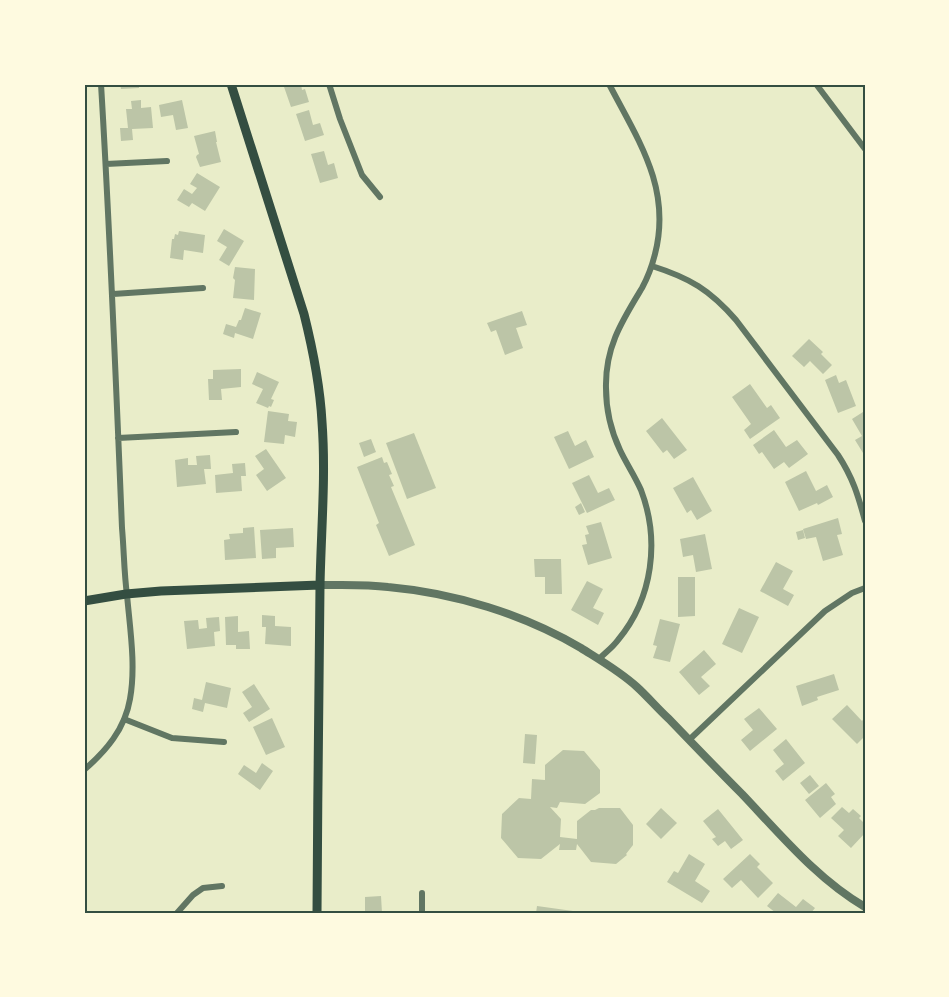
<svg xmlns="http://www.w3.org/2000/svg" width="949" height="997" font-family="Commissioner,sans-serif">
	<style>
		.building { fill: #bcc5a7 }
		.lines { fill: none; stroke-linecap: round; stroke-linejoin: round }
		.minor { stroke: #617663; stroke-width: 6 }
		.tertiary { stroke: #617663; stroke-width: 8 }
		.secondary { stroke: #344e41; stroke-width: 9 }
		.neatline { fill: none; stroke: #344e41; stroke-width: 2 }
	</style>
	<rect width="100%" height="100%" fill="#e9edc9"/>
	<!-- building -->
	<path class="building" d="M120,84H139V88L121,89Z
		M283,84H301L302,90L305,89L309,102L291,107Z
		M141,100V108L151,107L153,128L132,129L133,140L121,141L120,128H128L126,109H132L131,101Z
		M182,100L188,128L176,130L173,115L161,117L159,105Z
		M309,110L313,125L320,123L324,135L305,141L296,114Z
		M215,131L217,142H216L221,162L200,167L196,157L197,155L199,154L194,136Z
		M324,151L328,165L334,163L338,178L320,183L311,154Z
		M197,173L220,187L205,211L192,203L189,207L177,200L184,189L192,194L197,188L190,184Z
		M224,229L244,241L229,266L219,260L227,247L217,241Z
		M179,231L205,235L203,253L184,250L183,260L170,258L172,239H174L175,234L178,235Z
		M235,267L255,269L254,300L233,298L235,280L233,278Z
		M245,308L261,313L253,339L235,333L234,338L223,334L226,324L236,327L239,320H241Z
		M522,311L527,325L516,328L523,348L505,355L496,330L491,332L487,323Z
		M809,339L823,352L821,354L832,365L823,374L810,361L804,367L792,356Z
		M241,369V387L221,389L222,400H209L208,379H213V370Z
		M257,372L279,382L271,399L274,400L271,407L269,406L268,408L256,403L263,389L252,384Z
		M836,375L839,383L846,380L856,406L838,413L825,380Z
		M750,384L767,408L771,405L780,418L750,439L744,430L751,424L732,397Z
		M268,411L289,414L288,421L297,422L295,437L285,435L284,444L264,442Z
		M863,412L865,415V452L863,453L855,440L862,436L852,419Z
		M662,418L687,450L674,459L667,450L663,453L646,431Z
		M774,430L786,447L797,440L808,454L789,468L784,462L774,469L762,452L759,454L753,445Z
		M568,431L575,446L586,440L594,457L569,469L554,437Z
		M414,433L436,488L407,499L386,443Z
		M371,439L376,452L364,457L359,443Z
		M266,449L286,478L267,491L256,475L264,469L255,456Z
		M210,455L211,469H204L206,484L177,487L175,460L188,458V465H197L196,456Z
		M382,457L384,463L387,462L392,474L389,475L394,486L391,487L415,545L389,556L376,525L379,523L357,467Z
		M245,463L246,476H241L242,491L216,493L215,475L233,473L232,464Z
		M806,471L816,491L827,485L833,497L818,505L817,503L799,511L785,482Z
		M589,475L598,493L609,488L615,500L587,513L572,483Z
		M693,477L712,511L697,520L691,510L687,513L673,488Z
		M581,503L585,512L579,515L575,507Z
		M838,518L842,534L837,535L843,555L823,561L816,537L806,539L803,529Z
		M601,522L612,558L588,565L582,545L587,544L585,535L589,534L586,526Z
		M254,527L256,558L225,560L224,540L230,539L229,534L243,533V528Z
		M293,528L294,547L276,548V558L262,559L260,530Z
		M803,530L805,538L798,540L796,532Z
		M705,534L712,569L696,572L693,555L683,557L680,539Z
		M534,559H561L562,594H545V577H535Z
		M776,562L793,571L783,589L794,595L788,606L760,591Z
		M678,577H695V616L678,617Z
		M587,581L603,589L593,608L604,613L598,625L571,610Z
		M739,608L759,617L742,653L722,644Z
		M262,615L275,616V626L291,627V646L265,644L266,627H262Z
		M238,616V632L249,631L250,649H236V645H226L225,617Z
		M219,617L220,631L214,632L215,646L187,649L184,621L198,620L199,629L207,628L206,618Z
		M660,619L680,624L670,662L653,658L657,646L653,645Z
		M704,650L716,664L701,677L710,686L699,695L679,672Z
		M834,674L839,690L817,697L818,700L802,706L796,686Z
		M206,682L231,688L227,708L205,703L203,712L192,709L194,698L202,700Z
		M254,684L270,709L249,722L243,713L252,707L242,692Z
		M847,705L862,721L865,717V736L857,744L832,719Z
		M759,708L777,729L750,751L741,740L753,730L744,719Z
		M272,718L285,747L266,755L253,727Z
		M525,734L537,735L535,764L523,763Z
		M786,739L805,763L783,781L775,771L784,764L773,750Z
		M563,750L584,751L600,770V793L585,804L560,802L557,808L550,807L561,819L560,837L577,839V821L591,810H595L599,808H620L633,825V845L626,854L627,855L616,864L591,862L577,844L576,850H559L560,844L541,859L518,858L501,838L502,814L519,798L531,799L532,779L545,780V765Z
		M262,763L273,771L260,790L238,774L244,765L256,773Z
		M810,775L819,786L809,794L800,783Z
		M826,783L835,794L831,797L836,804L820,818L805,800Z
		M842,807L849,813L853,809L861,816L859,818L865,824V833L851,848L838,836L844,830L831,818Z
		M661,808L677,823L661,839L646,824Z
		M718,809L743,840L731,849L725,841L718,846L712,839L716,837L703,821Z
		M689,854L705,864L695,881L710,891L702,903L667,882L674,871L678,873Z
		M750,854L760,864L757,867L773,883L758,898L741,880L732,888L723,879Z
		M778,893L796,907L803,899L815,908L811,913H776L767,906Z
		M381,896L382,913H365V897Z
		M537,906L573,911V913H536Z"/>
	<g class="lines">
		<!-- minor -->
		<path class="minor" d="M329,84L340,119L362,175L380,197
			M816,84L865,149
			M106,164L167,161
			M652,266C690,278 710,290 736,320L838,455C853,478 858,495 865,521
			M113,294L203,288
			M118,438L236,432
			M599,659C605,653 613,647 618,640C653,598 660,540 641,490C635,476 626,463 620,450C611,431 606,409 606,388C605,347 622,321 642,288C648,277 652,266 655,254C672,188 638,140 609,84
			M124,719L172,738L224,742
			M689,740L825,611L852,593L865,588
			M84,770C106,751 125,729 130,699C136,666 130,629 127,595C124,573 124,550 122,528C116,380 110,232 101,84
			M177,913L193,895L203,888L222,886
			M422,913V893"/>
		<!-- tertiary -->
		<path class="tertiary" d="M320,585C343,585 365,584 388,587C455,593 523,614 581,648C600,660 621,672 637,687C648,697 658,709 669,719C693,744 717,769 742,794C780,834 817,879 865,907"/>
		<!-- secondary -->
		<path class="secondary" d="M231,84L304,314C313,350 320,385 322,422C326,476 321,531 320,586C318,695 318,804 317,913
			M84,601L126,594L161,591L320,585"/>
	</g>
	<!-- border -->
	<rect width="949" height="997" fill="none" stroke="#fefae0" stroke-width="171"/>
	<rect x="86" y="86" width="778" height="826" class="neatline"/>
</svg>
